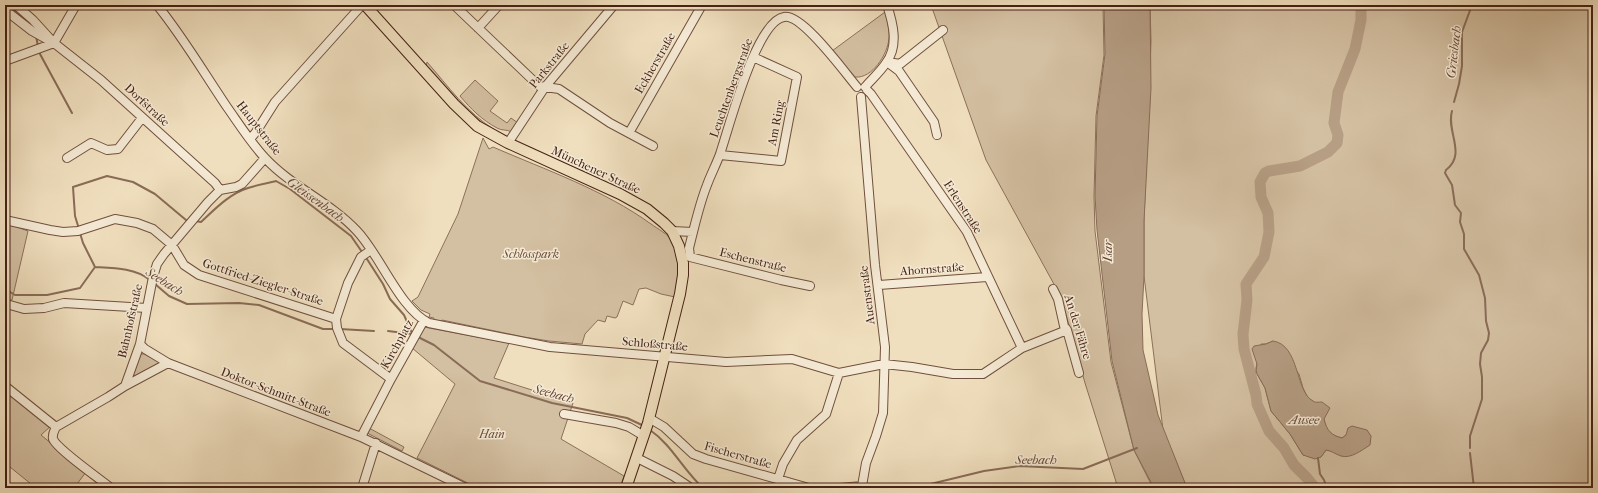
<svg xmlns="http://www.w3.org/2000/svg" width="1598" height="493" font-family="'IM FELL French Canon',serif">
	<style>
		.green { fill: #d3bfa1; stroke: #8c705a; fill-rule: evenodd }
		.water { fill: #b69e84; stroke: #896c57 }
		.lines { fill: none; stroke-linecap: round; stroke-linejoin: round }
		.stream { stroke: #896c57; stroke-width: 2 }
		.river { stroke: #b69e84; stroke-width: 11 }
		.minor-casing { stroke: #70503e; stroke-width: 10 }
		.major-casing { stroke: #452114; stroke-width: 12 }
		.minor { stroke: #f5ead5; stroke-width: 8 }
		.major { stroke: #f0dfbe; stroke-width: 10 }
		.labels { text-anchor: middle; stroke-width: 3; stroke-linejoin: round; paint-order: stroke }
		.street-label { font-size: 12px; fill: #452114; stroke: #f5ead5 }
		.park-label { font-size: 12px; font-style: italic; fill: #684837; stroke: #f5ead5 }
		.water-label { font-size: 13px; font-style: italic; fill: #674636; stroke: #f5ead5 }
	</style>
	<rect width="100%" height="100%" fill="#f0dfbe"/>
	<filter id="stains"><feTurbulence type="fractalNoise" baseFrequency=".005" numOctaves="4"/><feColorMatrix values="0 0 0 0 .2 0 0 0 0 .09 0 0 0 0 .02 0 0 0 .5 -.17"/></filter>
	<radialGradient id="worn" r=".72"><stop offset=".6" stop-color="#630" stop-opacity="0"/><stop offset="1" stop-color="#630" stop-opacity=".3"/></radialGradient>
	<!-- green -->
	<path class="green" d="M931,5H1103L1104,55L1096,116L1094,197L1095,231L1111,362L1134,450L1153,488H1118L1085,383L1061,297L986,160Z
		M1150,5H1593V488H1187L1163,430L1144,276V221L1151,41ZM1273,341L1299,374L1303,388L1308,398L1314,402L1324,419L1326,429L1334,436L1342,438L1346,435L1341,456L1333,451L1326,450L1321,457L1303,455L1290,434L1271,411L1265,388L1256,372V368L1261,344H1266Z
		M885,12C887,20 890,29 889,38C888,54 872,79 855,77L832,51Z
		M427,62C448,86 467,113 495,130L494,131L465,110L426,67Z
		M475,80L498,101L490,111L507,123L511,118L518,123L512,132C506,129 502,131 497,128C482,120 471,109 460,96Z
		M483,138L489,149L493,147C546,170 604,190 651,224C658,229 668,234 672,241C683,257 678,280 675,297L661,294L646,288L639,289L633,305L623,301L617,317L615,318L607,316L605,322L598,320L585,334L582,344L549,341L524,337L442,320V321H433L434,318L429,317L430,314L421,310L412,301L418,297L458,214Z
		M5,223L28,231L12,300H5Z
		M424,327L509,343L494,378L573,403L561,439L624,476L620,488H478L417,458L455,384L412,348Z
		M140,354H144L158,361L159,363L136,376L133,375V373Z
		M5,386L52,425L41,435L86,472L74,488H36L5,463Z
		M369,428L404,447L402,451L369,434L367,432Z"/>
	<!-- water -->
	<path class="water" d="M1104,5H1150L1151,88L1144,221V276L1142,314L1143,350L1158,415L1187,488H1154L1134,450L1112,361L1097,230L1095,196L1097,116L1105,54Z
		M1273,341C1300,345 1295,392 1313,401C1315,403 1318,402 1322,402L1330,408L1324,419C1327,431 1331,435 1342,438L1346,435L1348,428L1352,426L1367,430L1371,436L1370,445C1362,450 1351,459 1341,456C1335,454 1332,451 1326,450L1321,457L1315,459L1303,455L1290,434L1271,411L1265,388L1256,372L1257,364L1252,349L1254,346L1266,344Z"/>
	<g class="lines">
		<!-- stream -->
		<path class="stream" d="M8,5L33,27
			M36,36L38,46
			M39,50L40,54L72,113
			M1454,102L1459,84L1462,66V32L1472,5
			M1452,111C1446,132 1467,154 1446,170L1445,173L1452,185L1455,205L1461,213L1460,222L1464,234V249L1479,275L1485,298L1486,321L1489,333L1488,340L1481,353L1480,364L1482,377V399L1470,436V448
			M195,221L201,222C215,209 229,194 248,188C257,185 267,183 276,181L290,189L351,236L362,252
			M79,229L75,216L73,187L107,176L133,182L155,194L186,220L189,221
			M80,233L83,243L95,267
			M365,256L383,284L390,299L404,315L412,333
			M155,284L169,296L187,304L239,303L259,305L323,329H336
			M5,289L15,295H47L80,288L95,267C113,268 135,268 150,280
			M340,329L374,331
			M388,331L412,334
			M418,337L434,345L480,381L552,403L627,418L644,426
			M1250,372H1256
			M650,430C672,445 683,470 703,488
			M1470,453L1474,488
			M1318,458L1320,474L1324,480L1327,488
			M914,488L984,471L1019,466L1083,469L1137,448"/>
		<!-- river -->
		<path class="river" d="M1315,488L1307,478L1294,465L1284,448L1269,431L1257,404L1256,395L1244,349L1243,334L1247,300L1246,284L1264,257L1269,232L1268,213L1261,197L1260,182L1265,173L1269,171L1300,166L1328,152L1337,143L1338,135L1334,123L1338,92L1355,49L1361,20V5"/>
		<defs>
			<path id="minor" d="M16,5L33,20L54,43L101,80L215,183L220,190
				M157,5C183,37 204,73 227,107C239,124 251,143 265,158C292,187 330,202 357,231C380,255 400,309 429,323L550,347L726,362L792,359L839,373L884,364L912,367L953,374H983L1022,348L1067,330
				M454,5L539,86L559,89L610,123L653,146
				M5,10L32,31L48,40
				M478,28L499,5
				M5,61L54,43L76,5
				M887,62L899,71L934,122L937,135
				M888,62L900,64L943,30
				M865,87C872,79 880,72 886,63C899,46 893,23 887,5
				M867,90L871,94L967,232L1022,348
				M861,97L875,265L885,347L883,413L876,436L866,463L862,486L863,488
				M629,133L702,5
				M250,139L256,132L275,102L362,5
				M508,143L545,87L614,5
				M720,155L781,161L797,77L753,57
				M67,158L91,143L107,150L118,149L142,118
				M5,220L50,230L63,232L78,231L115,219L137,223L153,229L172,245L184,265L199,275L336,319
				M672,231L693,232C697,216 701,200 707,185C711,174 716,165 720,154C729,128 756,21 784,17C802,13 845,73 857,87
				M693,232L689,248L690,257L781,280L810,286
				M371,250L361,257L348,283L336,319L337,328L343,343L391,379
				M879,285L987,277
				M1053,289L1058,299L1064,326L1067,330L1079,373
				M10,305L24,309L44,308L64,303L147,308
				M140,344L145,349L168,363L361,437L466,488
				M5,386L56,427
				M125,386L140,344L153,277L157,264L164,254L208,202L220,190L236,187L242,184L265,158
				M564,414L616,423L629,427L644,436
				M649,418L664,427L693,454L706,459L809,488
				M361,437L391,379L424,320
				M637,458L673,476L691,488
				M778,479L783,464L797,440L826,414L839,373
				M111,488C100,479 57,449 53,439C52,434 54,431 56,427L108,397L125,386L168,363
				M362,488L376,443
				M840,488L862,486"/>
			<path id="major" d="M365,5L454,104L477,126L508,143L620,194L647,209L664,223L672,231L679,246L683,263V275L680,294L648,423L626,488"/>
		</defs>
		<!-- minor casing -->
		<use href="#minor" class="minor-casing"/>
		<!-- major casing -->
		<use href="#major" class="major-casing"/>
		<!-- minor -->
		<use href="#minor" class="minor"/>
		<!-- major -->
		<use href="#major" class="major"/>
	</g>
	<g class="labels">
		<!-- street labels -->
		<g class="street-label">
			<text transform="translate(655 63) rotate(-60)" y="4">Eckherstraße</text>
			<text transform="translate(549 65) rotate(-51)" y="4">Parkstraße</text>
			<text transform="translate(731 88) rotate(-70)" y="4">Leuchtenbergstraße</text>
			<text transform="translate(147 105) rotate(43)" y="4">Dorfstraße</text>
			<text transform="translate(776 123) rotate(-79)" y="4">Am Ring</text>
			<text transform="translate(259 128) rotate(52)" y="4">Hauptstraße</text>
			<text transform="translate(596 170) rotate(25)" y="4">Münchener Straße</text>
			<text transform="translate(963 207) rotate(57)" y="4">Erlenstraße</text>
			<text transform="translate(753 260) rotate(14)" y="4">Eschenstraße</text>
			<text transform="translate(932 269) rotate(-4)" y="4">Ahornstraße</text>
			<text transform="translate(263 282) rotate(18)" y="4">Gottfried-Ziegler-Straße</text>
			<text transform="translate(867 295) rotate(-97)" y="4">Auenstraße</text>
			<text transform="translate(130 321) rotate(-77)" y="4">Bahnhofstraße</text>
			<text transform="translate(1078 327) rotate(73)" y="4">An der Fähre</text>
			<text transform="translate(397 344) rotate(-61)" y="4">Kirchplatz</text>
			<text transform="translate(655 344) rotate(5)" y="4">Schloßstraße</text>
			<text transform="translate(276 392) rotate(21)" y="4">Doktor-Schmitt-Straße</text>
			<text transform="translate(738 455) rotate(16)" y="4">Fischerstraße</text>
		</g>
		<!-- park labels -->
		<g class="park-label">
			<text x="531" y="258">Schlosspark</text>
			<text x="492" y="438">Hain</text>
		</g>
		<!-- water labels -->
		<g class="water-label">
			<text transform="translate(1453 52) rotate(-83)" y="5">Griesbach</text>
			<text transform="translate(316 199) rotate(36)" y="5">Gleissenbach</text>
			<text transform="translate(1107 251) rotate(-89)" y="5">Isar</text>
			<text transform="translate(165 281) rotate(32)" y="5">Seebach</text>
			<text transform="translate(554 393) rotate(15)" y="5">Seebach</text>
			<text x="1304" y="424">Ausee</text>
			<text x="1036" y="464">Seebach</text>
		</g>
	</g>
	<!-- margin -->
	<rect width="1598" height="493" fill="none" stroke="#f0dfbe" stroke-width="20"/>
	<rect x="6" y="6" width="1586" height="481" fill="none" stroke="#452114" stroke-width="2"/>
	<rect x="10" y="10" width="1578" height="473" fill="none" stroke="#452114"/>
	<rect width="100%" height="100%" filter="url(#stains)"/>
	<rect width="100%" height="100%" fill="url(#worn)"/>
</svg>
